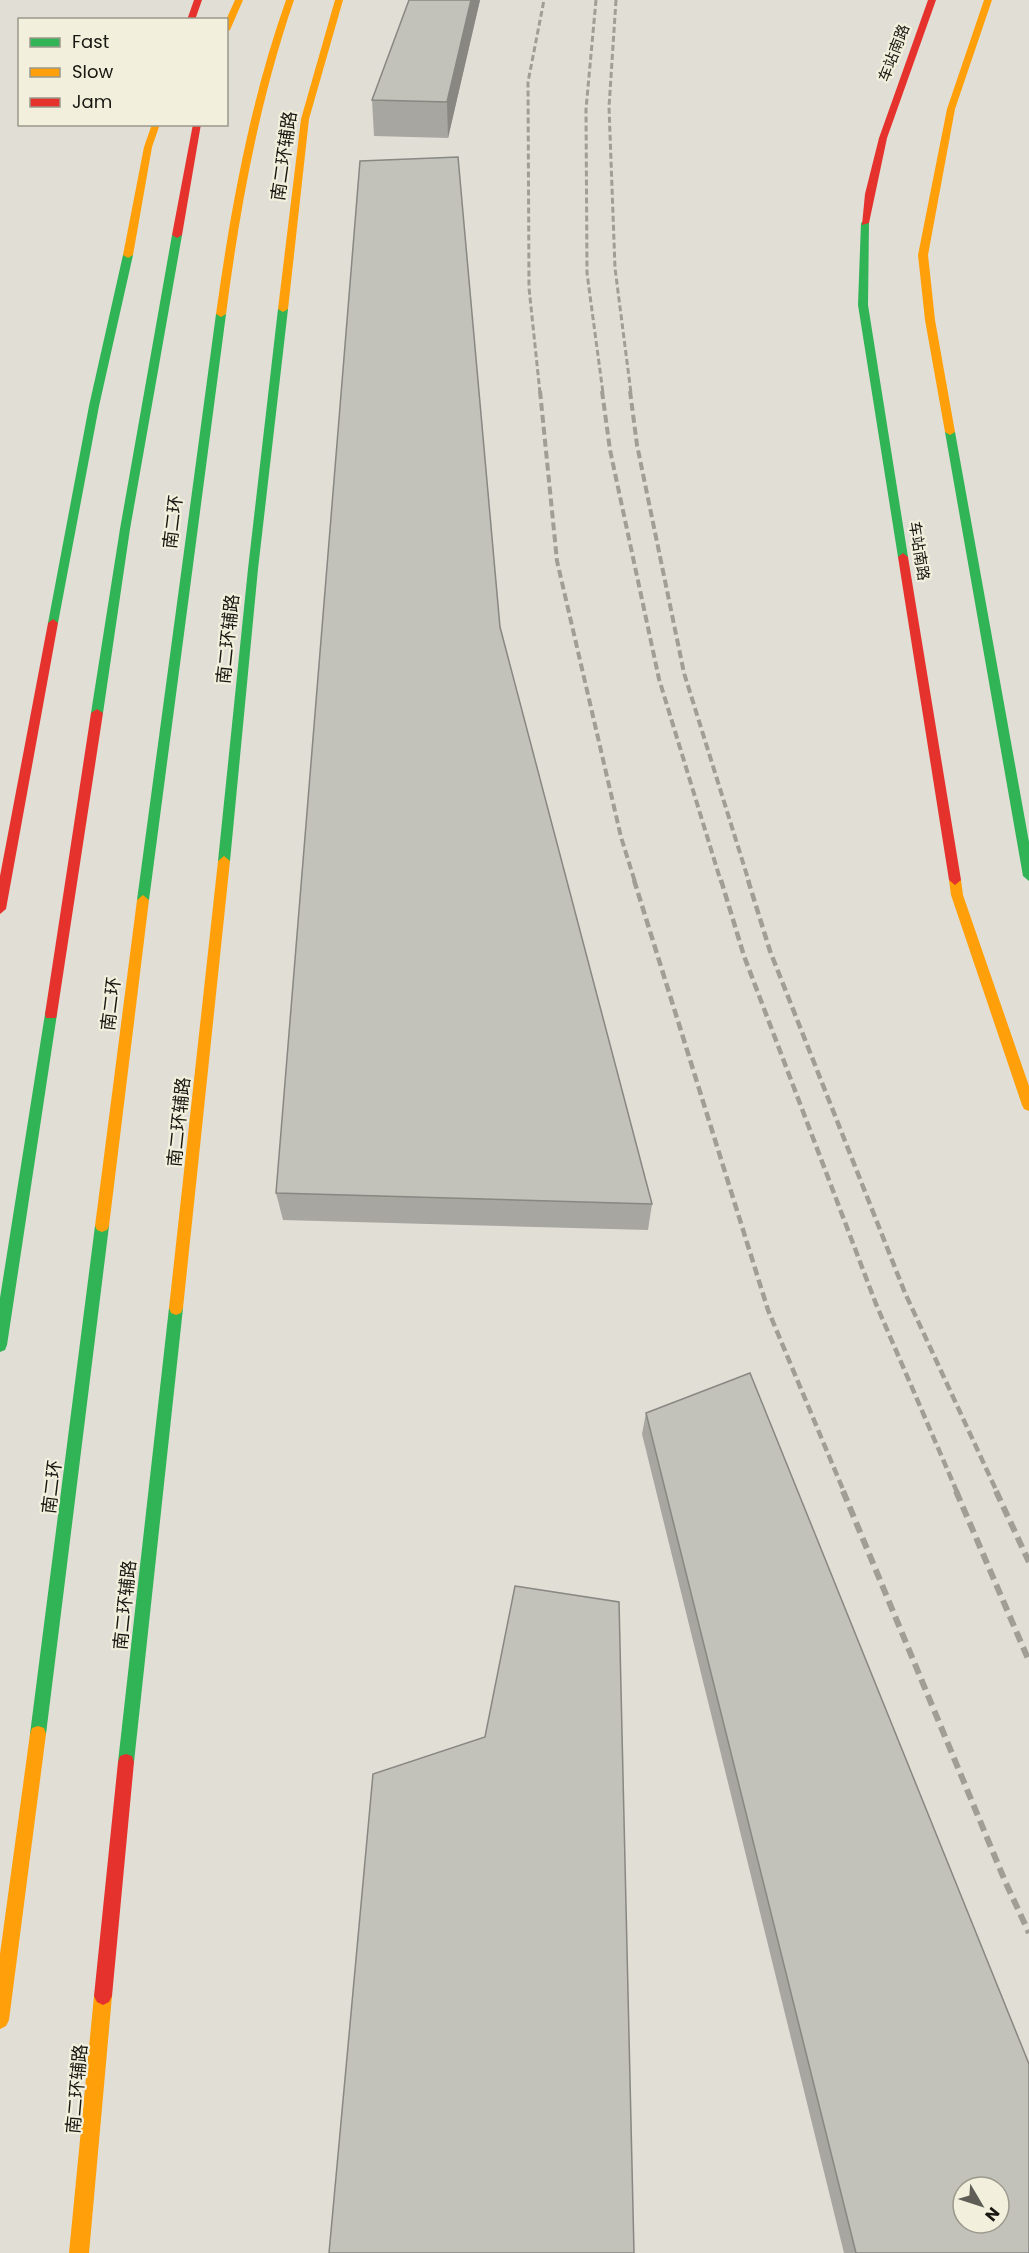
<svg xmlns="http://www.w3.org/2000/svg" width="1029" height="2253" font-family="Poppins,'Noto Sans SC',sans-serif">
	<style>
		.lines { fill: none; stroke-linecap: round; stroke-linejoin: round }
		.fast { fill: #30b455; fill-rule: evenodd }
		.slow { fill: #ff9f0a; fill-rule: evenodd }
		.jam { fill: #e5322d; fill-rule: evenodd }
		.rail-far3 { stroke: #a09f96; stroke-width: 3; stroke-dasharray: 6 3; stroke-linecap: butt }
		.rail-far2 { stroke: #a09f96; stroke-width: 4; stroke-dasharray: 8 4; stroke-linecap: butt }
		.rail-far1 { stroke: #a09f96; stroke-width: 4.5; stroke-dasharray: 9 4.5; stroke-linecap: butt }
		.rail { stroke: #a09f96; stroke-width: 6; stroke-dasharray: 11 6; stroke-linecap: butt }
		.wall { fill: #a7a6a0 }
		.shaded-wall { fill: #888782 }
		.building { fill: #c2c1ba; stroke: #888782; stroke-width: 1.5; fill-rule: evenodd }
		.labels { text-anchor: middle; stroke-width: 4.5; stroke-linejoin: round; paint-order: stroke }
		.far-street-label { font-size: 15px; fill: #181711; stroke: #f2f0dd }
		.street-label { font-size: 18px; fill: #181711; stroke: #f2f0dd }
	</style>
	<rect width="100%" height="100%" fill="#e0ded5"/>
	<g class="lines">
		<!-- fast -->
		<path class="fast" d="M865,220L869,223L868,305L908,557L903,561L898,557L858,305L861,223Z
			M177,232L182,235L130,529L103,713L97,717L91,713L120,529L172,235Z
			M128,252L133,255L99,406L58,623L53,627L48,623L89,406L123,255Z
			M283,306L288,309L258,569L230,861L224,866L218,861L248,569L278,309Z
			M221,311L226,314L149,900L143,905L137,900L216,314Z
			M950,429L955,432L1029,842V881L1023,876L945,432Z
			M51,1009L56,1010L57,1014L7,1345L5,1350L0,1352V1298L45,1014L46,1010Z
			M102,1220L107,1222L109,1226L46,1734L44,1740L38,1742L32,1740L30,1734L95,1226L97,1222Z
			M176,1301L181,1303L183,1308L134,1762L132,1768L126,1770L120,1768L118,1762L169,1308L171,1303Z"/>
		<!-- slow -->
		<path class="slow" d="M235,0H243L230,30L226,32V20Z
			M286,0H294C259,102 240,207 226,314L221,317L216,314C231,207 250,102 286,0Z
			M335,0H343L309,119L288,309L283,312L278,309L301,119Z
			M984,0H992L955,109L928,255L935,320L955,432L950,435L945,432L925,320L918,255L947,109Z
			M152,124H160L152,147L133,255L128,258L123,255L144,147Z
			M224,856L230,861L183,1308L181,1313L176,1315L171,1313L169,1308L218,861Z
			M955,875L961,880L963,895L1029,1086V1111L1024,1109L1022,1105L951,895L949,880Z
			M143,895L149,900L109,1226L107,1230L102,1232L97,1230L95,1226L137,900Z
			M38,1726L44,1728L46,1734L9,2020L6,2026L0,2029V1954L30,1734L32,1728Z
			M103,1987L109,1990L112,1996L89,2253H69L94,1996L97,1990Z"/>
		<!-- jam -->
		<path class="jam" d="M194,0H202L195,20H187Z
			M928,0H936L887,138L869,223L862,225L865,194L879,138Z
			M193,124H201L182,235L177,238L172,235Z
			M903,553L908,557L961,880L955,885L949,880L898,557Z
			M53,619L58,623L6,909L0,914V876L48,623Z
			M97,709L103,713L57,1014L56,1018H46L45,1014L91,713Z
			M126,1754L132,1756L134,1762L112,1996L109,2002L103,2005L97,2002L94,1996L118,1762L120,1756Z"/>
		<!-- rail-far3 -->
		<path class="rail-far3" d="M596,0L586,109L587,273L603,393
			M616,0L609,107L615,268L631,393
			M540,393L529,288L528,82L544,0"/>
		<!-- rail-far2 -->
		<path class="rail-far2" d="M540,391L557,561L621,837L635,882
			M602,391L610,450L659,679L721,882
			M630,391L637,445L684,673L749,882"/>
		<!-- rail-far1 -->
		<path class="rail-far1" d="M634,880L768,1310L844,1492
			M721,880L744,956L876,1304L957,1492
			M748,880L770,951L905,1293L997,1492"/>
		<!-- rail -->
		<path class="rail" d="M843,1491L1005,1881L1029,1933
			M956,1491L1029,1661
			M996,1491L1029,1562"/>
	</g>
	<!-- wall -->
	<path class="wall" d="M480,0L448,138L374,136L372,100Z
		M500,627L652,1204L648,1230L283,1220L276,1193Z
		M646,1413L1029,2253H844L642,1434Z"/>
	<!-- shaded-wall -->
	<path class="shaded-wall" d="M471,0H480L448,138L447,102Z"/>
	<!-- building -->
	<path class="building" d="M409,0H471L447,102L372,100Z
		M458,157L500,627L652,1204L276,1193L360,161Z
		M750,1373L1029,2064V2253H856L646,1413ZM963,2187H999V2223H963Z
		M515,1586L619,1602L634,2253H329L373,1774L485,1737Z"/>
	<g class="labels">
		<!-- far-street labels -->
		<g class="far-street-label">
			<text transform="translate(894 53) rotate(-69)" y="5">车站南路</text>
			<text transform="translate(919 551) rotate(81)" y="5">车站南路</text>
		</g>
		<!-- street labels -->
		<g class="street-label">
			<text transform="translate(284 156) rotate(-82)" y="6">南二环辅路</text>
			<text transform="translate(173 522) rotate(-83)" y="6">南二环</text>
			<text transform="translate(228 639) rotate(-84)" y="6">南二环辅路</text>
			<text transform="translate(111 1004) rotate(-83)" y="6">南二环</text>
			<text transform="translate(179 1122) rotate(-84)" y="6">南二环辅路</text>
			<text transform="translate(52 1487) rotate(-83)" y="6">南二环</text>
			<text transform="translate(125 1605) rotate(-84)" y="6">南二环辅路</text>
			<text transform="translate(77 2089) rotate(-85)" y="6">南二环辅路</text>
		</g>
	</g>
	<!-- legend -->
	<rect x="18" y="18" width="210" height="108" fill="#f2f0dd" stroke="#9b998b" stroke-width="1.5"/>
	<rect x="30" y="38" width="30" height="9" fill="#30b455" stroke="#9b998b" stroke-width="1.5"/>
	<text x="72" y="48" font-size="18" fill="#181711">Fast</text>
	<rect x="30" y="68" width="30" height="9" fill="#ff9f0a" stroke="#9b998b" stroke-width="1.5"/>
	<text x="72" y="78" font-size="18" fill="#181711">Slow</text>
	<rect x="30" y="98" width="30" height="9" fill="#e5322d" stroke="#9b998b" stroke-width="1.5"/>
	<text x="72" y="108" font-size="18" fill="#181711">Jam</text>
	<!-- north arrow -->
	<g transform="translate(981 2205) rotate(129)"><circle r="28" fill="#f2f0dd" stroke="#9b998b" stroke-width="1.5"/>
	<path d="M0-4.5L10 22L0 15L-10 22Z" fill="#5e5d56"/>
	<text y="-9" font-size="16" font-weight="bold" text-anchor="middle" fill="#181711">N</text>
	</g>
</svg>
